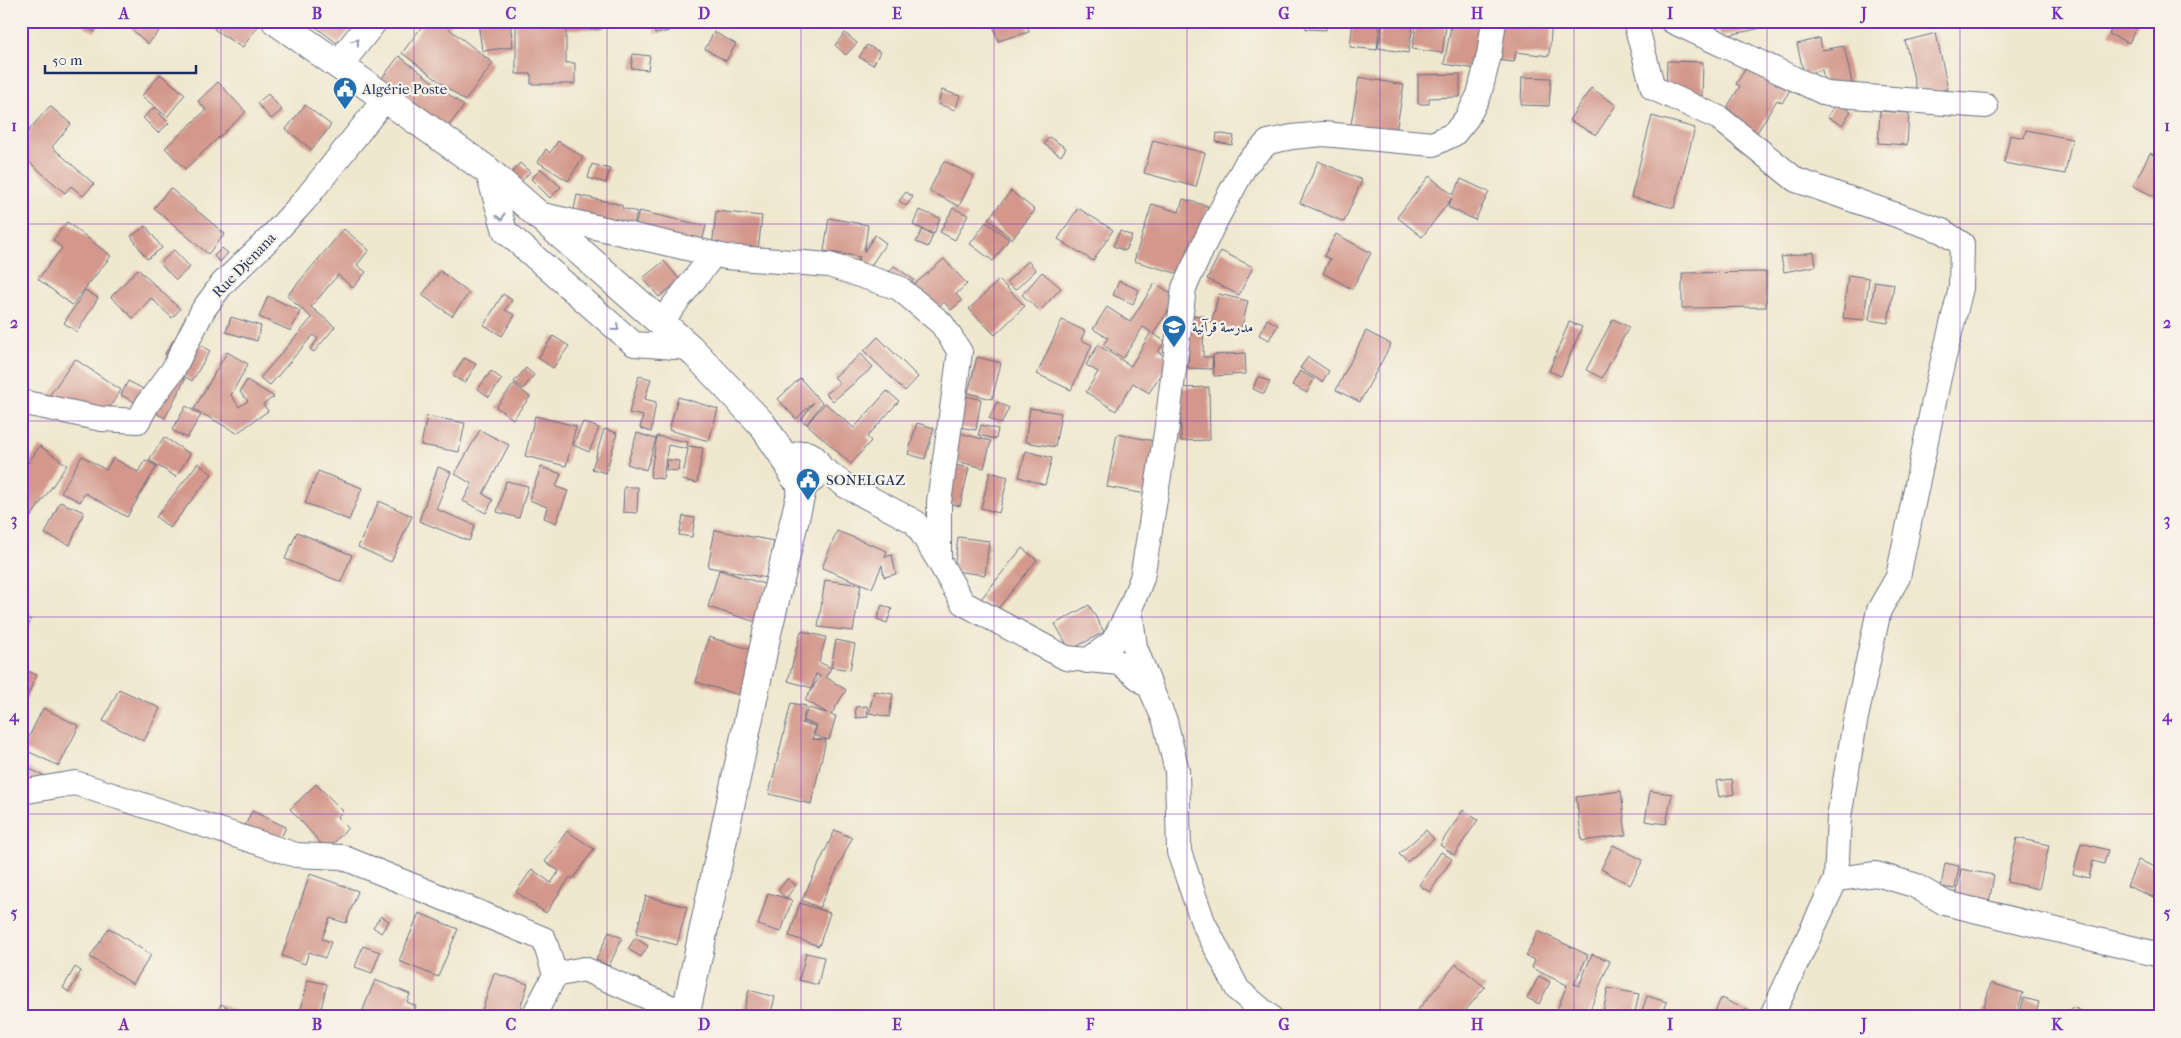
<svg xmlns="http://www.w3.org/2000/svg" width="2181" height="1038" font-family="'IM FELL French Canon',Amiri,serif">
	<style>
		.building { fill: #d3978b }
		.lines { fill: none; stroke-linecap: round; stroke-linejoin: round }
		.street-casing { stroke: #656f85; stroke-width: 26 }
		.secondary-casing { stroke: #656f85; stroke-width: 30 }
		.primary-casing { stroke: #656f85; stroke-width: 30 }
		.street { stroke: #fff; stroke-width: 24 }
		.secondary { stroke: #fff; stroke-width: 28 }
		.primary { stroke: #fff; stroke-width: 28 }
		.oneway { stroke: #8d97ae }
		.grid { fill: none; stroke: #7b2cbf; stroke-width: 1; stroke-opacity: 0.55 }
		.labels { text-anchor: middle; stroke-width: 4.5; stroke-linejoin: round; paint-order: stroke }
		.poi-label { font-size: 15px; fill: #1b2f5e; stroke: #f7f3e8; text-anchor: start }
		.street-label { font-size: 15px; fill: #1b2f5e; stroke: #f7f3e8 }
		.neatline { fill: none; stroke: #7b2cbf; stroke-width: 2 }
		.grid-label { font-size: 16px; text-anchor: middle; font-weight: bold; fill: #7b2cbf }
	</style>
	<rect width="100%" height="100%" fill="#f7f3e8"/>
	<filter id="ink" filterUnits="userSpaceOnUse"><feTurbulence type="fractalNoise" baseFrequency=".02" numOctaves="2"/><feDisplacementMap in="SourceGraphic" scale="10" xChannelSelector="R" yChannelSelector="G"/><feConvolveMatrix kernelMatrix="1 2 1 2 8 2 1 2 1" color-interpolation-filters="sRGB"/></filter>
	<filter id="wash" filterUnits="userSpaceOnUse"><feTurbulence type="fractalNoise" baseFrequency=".0096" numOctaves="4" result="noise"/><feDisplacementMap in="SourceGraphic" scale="20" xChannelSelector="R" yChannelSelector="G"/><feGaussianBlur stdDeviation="1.12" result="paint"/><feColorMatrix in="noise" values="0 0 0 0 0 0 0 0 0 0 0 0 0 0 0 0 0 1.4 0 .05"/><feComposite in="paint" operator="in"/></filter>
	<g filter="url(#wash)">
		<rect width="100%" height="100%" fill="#efe7ce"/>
		<g id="blocks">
			<!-- building -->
			<path class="building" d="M86,21H100L95,32L84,27Z
				M123,21H168L148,44Z
				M220,21H262L242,48L214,29Z
				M308,21H356L338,44Z
				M426,21H453L448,28L493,63L465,101L402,53Z
				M478,21H510L513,47L482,51Z
				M516,21H602V29H566V63H575V84H531V74H516Z
				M652,21H667L669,31L655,34Z
				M992,21H1026L1029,32L998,41Z
				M1306,21H1344V24L1326,23V30L1306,29Z
				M1353,21H1380L1377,50L1350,47Z
				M1383,21H1414L1408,53L1378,48Z
				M1417,21H1447L1442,53L1412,49Z
				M1452,21H1485L1476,69L1444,64Z
				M1500,21H1552L1549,56L1516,52L1514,62L1496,60Z
				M1716,21H1759L1761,28L1720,37Z
				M1847,21H1865V22L1848,25Z
				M2115,21H2139L2129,43L2109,34Z
				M714,32L736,44L726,61L705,49Z
				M845,33L857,43L846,55L835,45Z
				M1936,33L1948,89L1918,96L1905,41Z
				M1820,38L1822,50L1844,46L1852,83L1826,88L1822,70L1804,74L1797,44Z
				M867,45L880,52L873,65L859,57Z
				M633,54L650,56L648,70L631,68Z
				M399,56L464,106L443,133L378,83Z
				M1667,61L1703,62L1702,96H1666Z
				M1748,65L1790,90L1782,103L1777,100L1755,136L1722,116L1740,86L1736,84Z
				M160,74L185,94L167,117L142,96Z
				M1460,74V97L1429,98V104H1418V75Z
				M1359,77L1404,85L1395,137L1350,130Z
				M1522,77L1551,78L1549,106L1521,105Z
				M218,82L246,112L185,169L165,148L206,110L198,101Z
				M1591,88L1616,105L1596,135L1569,120Z
				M942,90L960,96L955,110L938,104Z
				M268,94L282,110L271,119L257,103Z
				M1836,103L1851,111L1842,125L1827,117Z
				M305,105L331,125L312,150L286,129Z
				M50,106L71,124L52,147L94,184L83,196L71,186L65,193L21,155V139Z
				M154,108L169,123L158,133L143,118Z
				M1880,111L1909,113L1907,145L1878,143Z
				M1652,116L1695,128L1674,208L1631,197Z
				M2026,130L2072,139L2065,174L2004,163L2010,135L2024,138Z
				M1217,133L1234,136L1232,145L1216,142Z
				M1049,137L1066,148L1061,156L1044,144Z
				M1153,140L1205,153L1196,187L1144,173Z
				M558,141L583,157L568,181L538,162L546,149L550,153Z
				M2150,153L2160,158V199L2133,186Z
				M944,161L974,176L959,206L929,191Z
				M1318,161L1362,180L1344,222L1300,203Z
				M520,163L530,172L514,189L505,180Z
				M592,164L610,169L606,183L588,178Z
				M541,169L561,187L550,198L531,179Z
				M1429,176L1453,195L1461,179L1489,192L1475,220L1448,207L1452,198L1422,237L1397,217Z
				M170,188L225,234L208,254L154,208Z
				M1011,191L1035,210L1012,239L988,219Z
				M906,192L913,197L906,206L899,201Z
				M577,195L622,205V208L637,212L630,241L570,228Z
				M1183,199L1208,206L1186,276L1134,261L1152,204L1179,212Z
				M953,208L968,215L955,240L940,232Z
				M1078,208L1113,230L1093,261L1058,239Z
				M919,210L940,218L934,234L913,225Z
				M639,211L706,226L699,254L632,239Z
				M716,211L762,216L758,251L712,247Z
				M829,218L868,225L864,252L875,235L886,243L866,273L855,265L860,257L824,251Z
				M67,222L111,256L72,305L38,279L62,248L53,240Z
				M986,222L1009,239L993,261L970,244Z
				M146,226L162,248L147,259L131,236Z
				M344,229L369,250L357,265L366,272L353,288L338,275L311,307L335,327L314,352L310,349L318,339L313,335L270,385L260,378L312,318L287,296Z
				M922,230L933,235L928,247L916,242Z
				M1120,231L1132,236L1125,251L1113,246Z
				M1336,234L1371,253L1352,289L1323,273L1330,259L1324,256Z
				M222,248L228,253L220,262L214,256Z
				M174,250L190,267L176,280L160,263Z
				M1221,251L1253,267L1239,295L1207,279Z
				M1814,252L1816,266L1784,272L1781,257Z
				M944,259L967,284L956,294L962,301L951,310L944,302L932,313L910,288Z
				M664,261L680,280L659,297L643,278Z
				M1028,261L1036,270L1015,290L1007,282Z
				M894,266L914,280L901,298L881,283Z
				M138,269L180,309L172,318L151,298L133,318L111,297Z
				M440,271L469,293L452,316L422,295Z
				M1042,272L1061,288L1040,311L1022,295Z
				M1766,272V307L1682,308V273Z
				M1848,275L1869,278L1864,320L1843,318Z
				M999,280L1025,306L995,335L969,309Z
				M1119,281L1139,290L1133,304L1113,295Z
				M1875,281L1894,284L1888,323L1869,320Z
				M1155,283L1177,297L1153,334L1165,341L1158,352L1170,359L1149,393L1133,383L1116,411L1086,392L1098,372L1086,365L1098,345L1131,366L1151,332L1143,327L1123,358L1103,345L1108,338L1093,329L1107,307L1130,322Z
				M85,290L98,298L77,332L64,323Z
				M503,294L512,300L505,310L515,315L502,336L484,325Z
				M1219,294L1248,301L1241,331L1211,323Z
				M268,296L300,311L291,331L259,317Z
				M1190,315L1204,316L1203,357H1213L1212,369L1188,368Z
				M231,317L261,326L257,341L226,332Z
				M1267,319L1278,325L1269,340L1259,335Z
				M1613,319L1629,327L1602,378L1586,370Z
				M1062,320L1085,331L1081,340L1092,345L1071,390L1037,374Z
				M1569,322L1582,327L1561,376L1549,371Z
				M1366,331L1391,344L1360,402L1336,390Z
				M553,336L569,346L553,368L538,358Z
				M187,337L210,351L192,381L167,366L172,358L165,354L173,341L182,346Z
				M878,337L918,377L905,391L864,351Z
				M227,352L248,364L231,395L239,407L248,401L240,392L247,380L274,397L263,404L268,411L237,433L194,409Z
				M1245,353L1246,374L1214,376L1213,355Z
				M861,354L873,367L833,401L826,394L840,383L834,377Z
				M977,357L1001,363L992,399L968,393Z
				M1308,357L1329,371L1322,382L1300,368Z
				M464,358L476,364L465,383L453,376Z
				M75,359L121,390L96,428L49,396Z
				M162,366L185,379L165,418L121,395L128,381L159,397Z
				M526,368L534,375L523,389L514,382Z
				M491,371L502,379L489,397L478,389Z
				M1300,371L1314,379L1307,393L1292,385Z
				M639,376L651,379L645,399L656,402L651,432L640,428L643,416L629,413Z
				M1258,376L1270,382L1264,394L1253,389Z
				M800,378L822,403L807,424L801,420L814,402L796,419L778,399Z
				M514,384L530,397L513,419L496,407Z
				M1209,387L1210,440L1181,441L1180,388Z
				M887,391L899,401L867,437L871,441L851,464L807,424L825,403L854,428Z
				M964,396L981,399L976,430L959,427Z
				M678,397L718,409L709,441L669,430Z
				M997,402L1009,408L1001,424L989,418Z
				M186,406L201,415L187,438L172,430Z
				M1030,408L1061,413L1055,447L1025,442Z
				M427,416L465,423L459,452L421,445Z
				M535,416L576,426L566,466L525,456Z
				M583,422L599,428L589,452L573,445Z
				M917,423L934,428L925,459L908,454Z
				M981,425L998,429L996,439L978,435Z
				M604,429L617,433L606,473L592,469Z
				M480,430L509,445L483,494L493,500L486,513L463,501L472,484L455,474Z
				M637,433L656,439L646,470L627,464Z
				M959,433L991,441L984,468L952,460Z
				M1117,434L1155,441L1146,494L1107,487Z
				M657,436L688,442L687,446L703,448L697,483L682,480L688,449L668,445L663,479L650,477Z
				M164,437L190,454L176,477L149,460Z
				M40,446L67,465L21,531V473Z
				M1026,451L1052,458L1045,485L1019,477Z
				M82,456L106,470L113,458L138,472L145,460L157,466L127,517L85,493L80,502L61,492Z
				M667,460L679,461L678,471L666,470Z
				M198,463L212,474L170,528L156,517Z
				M956,465L969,468L960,506L946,503Z
				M438,467L451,472L436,509L475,525L469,541L419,521Z
				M541,467L561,474L556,487L568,491L556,523L544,518L547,507L529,500Z
				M318,471L362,488L349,520L305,503Z
				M990,472L1008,477L999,513L981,508Z
				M506,481L528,486L519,518L497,512Z
				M624,487H638L637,513L623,512Z
				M379,501L412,516L391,562L358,547Z
				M60,502L84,512L70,545L45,534Z
				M683,516L695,518L692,537L679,535Z
				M715,530L774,541L767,578L708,567Z
				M837,531L887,551L885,557L892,555L896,574L884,577L882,565L872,588L822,568Z
				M297,532L352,555L341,582L285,559Z
				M958,537L989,541L985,575L954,571Z
				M1022,548L1037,560L996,611L981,599Z
				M719,570L767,585L756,622L708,607Z
				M825,580L861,585L853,631L818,627Z
				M882,605L892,609L887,623L877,619Z
				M1089,605L1104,632L1070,650L1055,624Z
				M21,615L31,620L24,634L21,633Z
				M801,631L826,637L819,662L831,668L826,677L846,690L831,715L836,716L829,740L814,735L817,725L803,721L808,708L827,713L805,700L820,676L816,674L812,688L788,681Z
				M709,637L756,651L742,696L696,682Z
				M836,640L855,644L850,670L831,667Z
				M21,668L37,675L26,699L21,697Z
				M119,689L160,708L144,741L103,721Z
				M874,691L893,694L889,717L869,713Z
				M791,703L806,706L802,723L815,726L812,739L826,740L811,804L769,794Z
				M867,706L868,717L856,718L855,707Z
				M43,708L79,726L59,766L23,749Z
				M21,765L45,776L33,801L21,796Z
				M1732,779L1734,794L1719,797L1716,781Z
				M316,784L343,811L337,817L348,828L327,850L290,809Z
				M1621,791L1626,835L1582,841L1576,797Z
				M1650,791L1672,794L1666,824L1645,821Z
				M1463,810L1478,820L1454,855L1440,845Z
				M252,811L286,827L272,857L238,840Z
				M835,830L852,838L819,908L802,900Z
				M1426,830L1434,839L1407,862L1399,854Z
				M567,831L594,849L573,879L570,877L546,913L516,892L532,869L551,883L559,871L545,862Z
				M2017,838L2049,845L2039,889L2007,882Z
				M2081,843L2108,850L2104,864L2093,861L2089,878L2073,874Z
				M1613,845L1643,860L1630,885L1601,869Z
				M1441,852L1452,859L1430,892L1419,885Z
				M2138,860L2160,869V891L2156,898L2127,886Z
				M1945,863L1959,866L1955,889L1941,887Z
				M1961,869L1994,875L1987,914L1954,909Z
				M310,874L358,891L346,923L330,918L322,939L331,942L325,958L309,952L305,964L282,956Z
				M787,879L796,885L786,898L778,891Z
				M768,893L792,900L781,932L758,925Z
				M646,896L687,907L677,945L636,934Z
				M800,903L830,913L819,946L789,936Z
				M419,913L458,929L438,977L399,961Z
				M381,916L389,921L381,933L373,927Z
				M109,928L151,955L133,984L90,957Z
				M1538,931L1588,955L1574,984L1579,986L1592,954L1610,961L1587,1017H1574L1557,1010L1567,985L1532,968L1535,960L1526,956Z
				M609,932L622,938L609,966L596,960Z
				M635,938L648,946L641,957L628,949Z
				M363,946L380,952L372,973L355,967Z
				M806,953L824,957L818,985L799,980Z
				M1456,964L1485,987L1460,1017H1412Z
				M75,967L81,971L69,992L63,988Z
				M494,973L528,984L519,1011L531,1015L530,1017H480Z
				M1539,976L1550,982L1539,1004L1527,998Z
				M308,980L327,984L319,1017H299Z
				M375,980L410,994L407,1002L416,1006L412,1017H360Z
				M1991,983L2023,993L2016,1017H1996L1982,1013Z
				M1608,988L1639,994L1634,1017H1602Z
				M749,990L775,997L770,1017H742Z
				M1647,996L1667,1002L1662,1017H1640Z
				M1721,998L1762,1017H1713Z
				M2024,998L2039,1002L2035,1017H2019Z
				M221,1004L246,1017H214Z
				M2073,1007L2094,1017H2069Z"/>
		</g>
	</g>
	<g filter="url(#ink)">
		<use href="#blocks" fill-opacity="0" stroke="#656f85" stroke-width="1"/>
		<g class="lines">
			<defs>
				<path id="street" d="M1635,21L1653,88L1719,118L1796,180L1942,231L1962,244L1961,288L1939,377L1898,577L1879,610L1855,722L1839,817L1836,879
					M1672,21L1827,94L1986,106
					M487,170L505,231L634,344L690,348
					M534,213L726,257L829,265L899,288L942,324L960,352L939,502V561L963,603L1066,658L1120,663L1150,687L1165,721L1177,771L1179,852L1203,922L1238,990L1270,1017
					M661,322L714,254
					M21,402L102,419L138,421L148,403L173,370L203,310L222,284L270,238L304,201L385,99
					M816,464L846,486L915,522L939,561
					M1130,609L1135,647L1150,686
					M1087,661L1113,642L1130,609L1142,578L1166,433L1184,288L1212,227L1246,164L1268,142L1292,137L1323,134L1433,144L1454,134L1467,118L1479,95L1489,55L1494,21
					M21,792L75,783L296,855L342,857L544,939L555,975
					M533,1017L555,975L584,969L686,1014
					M1771,1017L1836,879L1876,874L1914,885L1945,903L2160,955"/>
				<path id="secondary" d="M339,64L373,21"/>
				<path id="primary" d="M276,21L487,170L690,348L762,424L791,467
					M791 468a13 13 0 1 1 26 0a13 13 0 1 1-26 0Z
					M685,1017L767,633L804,481"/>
			</defs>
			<!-- street casing -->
			<use href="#street" class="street-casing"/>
			<!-- secondary casing -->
			<use href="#secondary" class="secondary-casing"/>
			<!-- primary casing -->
			<use href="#primary" class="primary-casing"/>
			<!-- street -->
			<use href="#street" class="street"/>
			<!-- secondary -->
			<use href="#secondary" class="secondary"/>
			<!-- primary -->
			<use href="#primary" class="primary"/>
		</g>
		<!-- one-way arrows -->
		<defs><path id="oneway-chevron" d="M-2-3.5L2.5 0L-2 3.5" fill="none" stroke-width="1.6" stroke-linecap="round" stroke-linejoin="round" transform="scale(1.25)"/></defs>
		<g class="oneway">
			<use href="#oneway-chevron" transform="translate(356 42) rotate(-51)"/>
			<use href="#oneway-chevron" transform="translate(501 217) rotate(74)"/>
			<use href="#oneway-chevron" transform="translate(616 328) rotate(41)"/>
		</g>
	</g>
	<!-- grid -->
	<path class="grid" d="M221,21V1017M414,21V1017M607,21V1017M801,21V1017M994,21V1017M1187,21V1017M1380,21V1017M1574,21V1017M1767,21V1017M1960,21V1017M21,224H2160M21,421H2160M21,617H2160M21,814H2160"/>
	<!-- icons -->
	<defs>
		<symbol id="civic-pin" viewBox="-11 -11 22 30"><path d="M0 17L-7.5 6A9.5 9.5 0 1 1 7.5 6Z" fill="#1f6fb2" stroke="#f7f3e8"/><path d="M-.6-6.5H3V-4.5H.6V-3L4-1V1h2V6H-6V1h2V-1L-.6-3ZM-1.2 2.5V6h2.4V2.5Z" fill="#fff"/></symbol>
		<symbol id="school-pin" viewBox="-11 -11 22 30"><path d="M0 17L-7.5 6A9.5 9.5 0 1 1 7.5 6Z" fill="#1f6fb2" stroke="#f7f3e8"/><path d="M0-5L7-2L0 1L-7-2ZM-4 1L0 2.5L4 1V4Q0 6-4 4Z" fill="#fff"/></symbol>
	</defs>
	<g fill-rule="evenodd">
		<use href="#civic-pin" x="331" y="75" width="28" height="38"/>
		<use href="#school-pin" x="1160" y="313" width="28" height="38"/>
		<use href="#civic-pin" x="794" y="466" width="28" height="38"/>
	</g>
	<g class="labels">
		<!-- poi labels -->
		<g class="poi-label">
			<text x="362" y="94">Algérie Poste</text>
			<text x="1192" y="332">مدرسة قرآنية</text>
			<text x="826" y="485">SONELGAZ</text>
		</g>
		<!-- street labels -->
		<g class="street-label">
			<text transform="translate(244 265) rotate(-46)" y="5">Rue Djenana</text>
		</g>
	</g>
	<!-- margin -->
	<rect width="2181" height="1038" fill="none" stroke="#f7f3e8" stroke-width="55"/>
	<!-- scale -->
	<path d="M45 65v8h151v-8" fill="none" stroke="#1b2f5e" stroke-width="2.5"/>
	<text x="52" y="65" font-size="15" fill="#1b2f5e" stroke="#f7f3e8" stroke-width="4" paint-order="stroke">50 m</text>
	<rect x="28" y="28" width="2126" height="982" class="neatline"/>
	<g class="grid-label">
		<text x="124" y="19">A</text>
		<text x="317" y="19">B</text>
		<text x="511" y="19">C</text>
		<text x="704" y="19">D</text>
		<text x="897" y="19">E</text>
		<text x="1090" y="19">F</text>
		<text x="1284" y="19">G</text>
		<text x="1477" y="19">H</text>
		<text x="1670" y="19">I</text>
		<text x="1864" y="19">J</text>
		<text x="2057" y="19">K</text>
		<text x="14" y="131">1</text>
		<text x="2167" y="131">1</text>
		<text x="14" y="328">2</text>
		<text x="2167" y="328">2</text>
		<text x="14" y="525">3</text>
		<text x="2167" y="525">3</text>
		<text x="14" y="721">4</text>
		<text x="2167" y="721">4</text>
		<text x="14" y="918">5</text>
		<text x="2167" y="918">5</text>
		<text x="124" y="1030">A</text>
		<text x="317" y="1030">B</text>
		<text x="511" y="1030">C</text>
		<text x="704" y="1030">D</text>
		<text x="897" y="1030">E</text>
		<text x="1090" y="1030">F</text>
		<text x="1284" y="1030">G</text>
		<text x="1477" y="1030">H</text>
		<text x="1670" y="1030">I</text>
		<text x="1864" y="1030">J</text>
		<text x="2057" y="1030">K</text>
	</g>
</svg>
